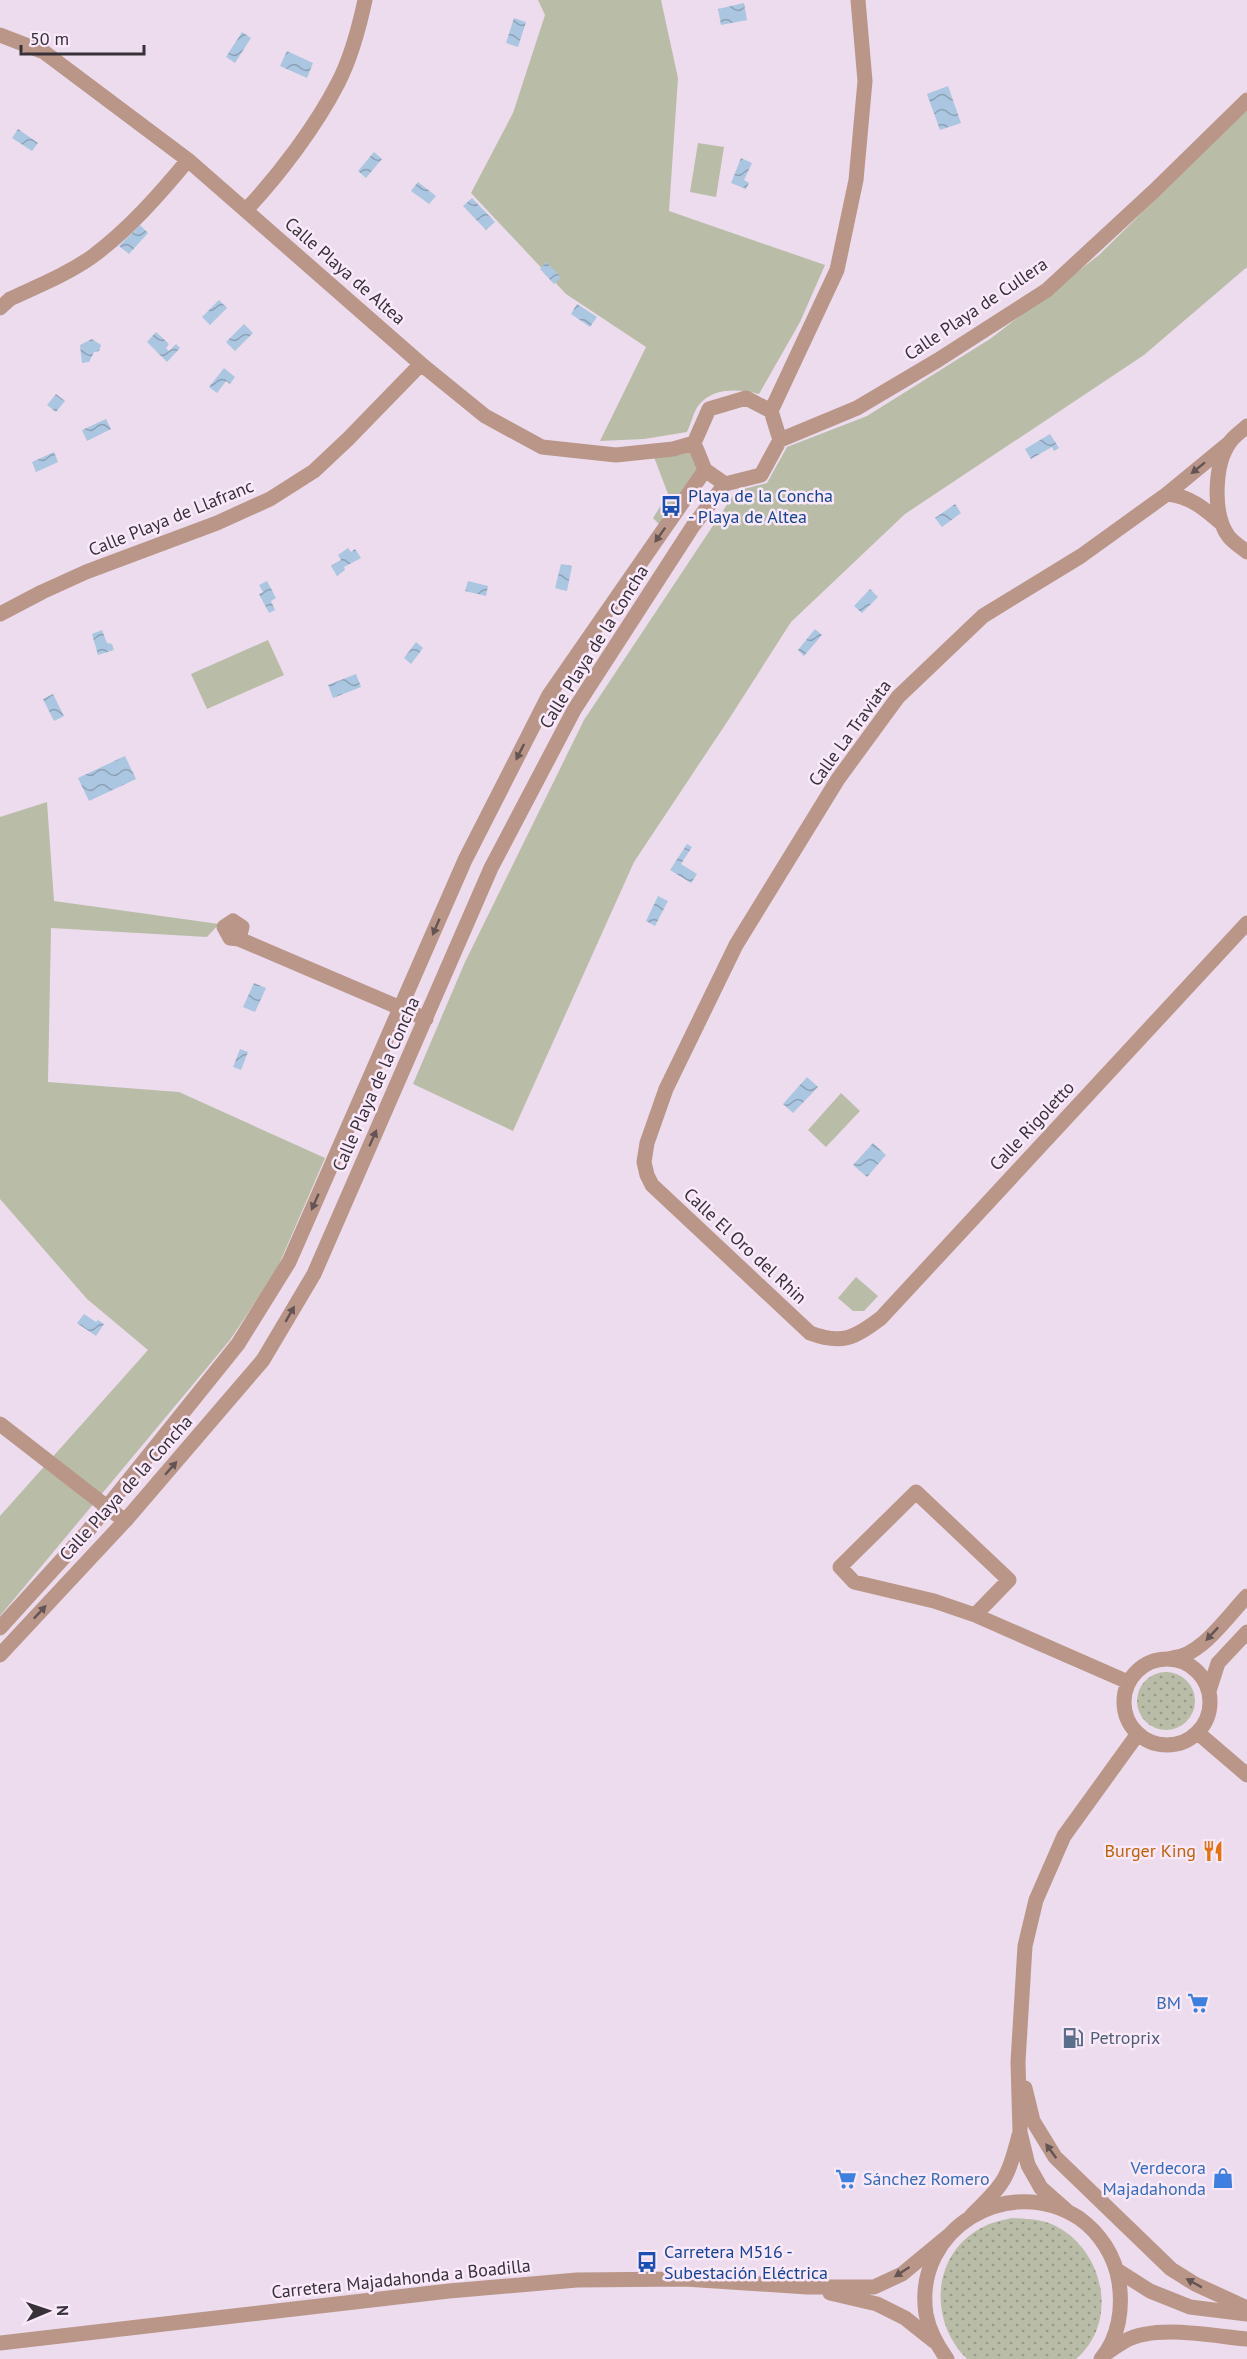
<svg xmlns="http://www.w3.org/2000/svg" width="1247" height="2359" font-family="'PT Sans',sans-serif">
	<style>
		.park { fill: #b9bda7 }
		.garden { fill: url(#garden-dots) }
		.water { fill: url(#water-waves) }
		.lines { fill: none; stroke-linecap: round; stroke-linejoin: round }
		.minor { stroke: #ba9689; stroke-width: 15 }
		.tertiary { stroke: #ba9689; stroke-width: 15 }
		.oneway { fill: #655454 }
		.labels { text-anchor: middle; stroke-width: 5; stroke-linejoin: round; paint-order: stroke }
		.street-label { font-size: 18px; fill: #373138; stroke: #f9e9fa }
		.transit-label { font-size: 18px; fill: #164399; stroke: #f9e9fa; text-anchor: start }
		.food-label { font-size: 18px; fill: #c56008; stroke: #f9e9fa; text-anchor: end }
		.shop-label { font-size: 18px; fill: #366cbe; stroke: #f9e9fa; text-anchor: end }
		.service-label { font-size: 18px; fill: #4e5e75; stroke: #f9e9fa; text-anchor: start }
	</style>
	<defs>
		<pattern id="garden-dots" width="8" height="8" patternUnits="userSpaceOnUse" patternTransform="scale(1.5)"><rect width="8" height="8" fill="#b9bda7"/><path d="M2 2h.1M6 6h.1" fill="none" stroke="#979a89" stroke-width="1.8" stroke-linecap="round"/></pattern>
		<pattern id="water-waves" width="16" height="10" patternUnits="userSpaceOnUse" patternTransform="scale(1.5)"><rect width="16" height="10" fill="#abc6e0"/><path d="M0 5q4-4 8 0t8 0" fill="none" stroke="#8ca1b7"/></pattern>
	</defs>
	<rect width="100%" height="100%" fill="#ecdced"/>
	<!-- park -->
	<path class="park" d="M538,0H661L678,78L669,211L825,265L800,322L759,394C738,389 713,387 698,406C693,413 691,424 687,432L644,439L600,441L646,347L566,294L471,193L513,113L545,15Z
		M1247,109V267L1144,355L905,514L791,622L729,719L634,862L513,1131L413,1084L465,962L584,720L736,491L767,483L787,447L867,416L990,339L1099,255Z
		M698,143L724,147L716,197L690,192Z
		M691,450L701,470L660,525L653,518L668,494L654,457Z
		M268,640L284,675L207,709L191,674Z
		M47,802L54,901L219,924L207,937L51,928L48,1082L179,1092L325,1158L277,1269L230,1340L0,1616V1516L148,1350L87,1299L0,1199V817Z
		M841,1093L860,1111L826,1147L808,1130Z
		M856,1277L878,1296L864,1311H853L838,1298Z"/>
	<!-- garden -->
	<path class="garden" d="M1137 1701a29 29 0 1 1 58 0a29 29 0 1 1-58 0Z
		M1012,2218C1029,2219 1046,2219 1061,2229C1105,2256 1118,2323 1076,2359H967C927,2320 932,2251 985,2226C993,2222 1004,2220 1012,2218Z"/>
	<!-- water -->
	<path class="water" d="M744,3L747,20L721,25L718,9Z
		M514,18L526,22L518,47L506,43Z
		M242,32L251,38L235,63L226,57Z
		M287,51L313,63L307,78L280,66Z
		M948,86L961,123L940,130L927,94Z
		M18,129L38,143L32,151L12,138Z
		M374,152L382,159L366,178L358,171Z
		M741,158L752,163L744,180L749,183L746,189L731,183Z
		M418,182L436,196L429,204L411,191Z
		M472,198L495,222L486,230L463,206Z
		M140,225L148,233L129,254L119,246Z
		M546,262L561,277L554,284L540,269Z
		M219,300L227,308L210,325L202,317Z
		M577,304L597,317L590,327L571,314Z
		M244,324L253,333L235,351L226,342Z
		M156,332L169,344L166,348L169,351L176,344L180,348L167,362L147,342Z
		M92,339L101,345L99,351L94,352L89,362L82,363L80,345Z
		M224,368L235,377L230,384L226,381L217,393L209,387Z
		M56,394L65,401L56,412L47,405Z
		M106,419L111,429L87,441L82,430Z
		M1050,434L1059,448L1054,451L1052,447L1031,459L1025,449Z
		M54,452L58,462L36,472L32,462Z
		M955,504L961,513L942,527L935,518Z
		M348,548L351,552L355,549L361,558L344,567L345,570L337,576L331,566L341,560L338,555Z
		M561,564L572,566L567,591L555,588Z
		M267,581L276,598L271,601L275,610L269,613L259,594L263,592L259,585Z
		M468,581L488,586L486,596L465,591Z
		M870,589L878,597L862,613L854,606Z
		M815,629L822,635L804,656L798,650Z
		M102,630L107,643L112,644L114,650L98,655L92,634Z
		M416,642L423,648L411,664L404,658Z
		M356,674L361,687L333,698L328,685Z
		M53,694L64,716L54,721L43,699Z
		M125,756L136,779L89,801L78,778Z
		M687,844L692,847L681,864L697,874L691,883L670,870Z
		M658,896L668,901L655,926L646,921Z
		M254,983L266,988L255,1012L243,1007Z
		M240,1049L248,1052L241,1070L233,1067Z
		M807,1077L818,1087L793,1113L783,1104Z
		M873,1143L886,1155L867,1177L853,1165Z
		M84,1314L96,1322L98,1320L104,1324L96,1336L77,1323Z"/>
	<g class="lines">
		<!-- minor -->
		<path class="minor" d="M0,35L44,52L188,160L421,364L485,416L542,447L616,455L673,449L694,443
			M246,210C279,175 316,126 338,83C351,58 359,28 365,0
			M0,308L10,299C38,286 68,274 93,256C129,229 159,195 188,160
			M746,398L771,411L780,440L761,475L725,484L705,470L694,443L709,409Z
			M771,411L837,270L856,180L865,81L858,0
			M1247,426C1242,431 1234,436 1230,442C1214,464 1212,515 1229,537C1234,543 1241,547 1247,552
			M780,440L857,408L938,360L1047,290L1154,191L1247,100
			M1229,443L1167,494L1081,556L983,616L898,697L838,779L736,945L666,1089L647,1143L644,1162L647,1175L652,1185L810,1333C842,1345 855,1338 881,1318L1247,923
			M1167,494C1190,496 1205,509 1222,524
			M0,614L42,592L86,572L217,523L270,499L314,471L348,439L421,364
			M233,921L242,927L239,939L230,938L224,927Z
			M239,939L426,1019
			M0,1424L125,1521
			M975,1615L1009,1580L916,1492L840,1567L854,1582L934,1601L975,1615L1128,1682
			M0,1628L87,1532L238,1344L289,1262L465,860L549,695L705,470
			M0,1655L125,1521L263,1360L314,1274L491,868L574,710L693,526L725,484
			M1172,1658C1201,1656 1227,1617 1247,1596
			M1124 1702a43 43 0 1 1 86 0a43 43 0 1 1-86 0Z
			M1209,1691L1218,1663L1247,1632
			M1198,1733L1247,1775
			M1025,2088L1033,2121L1055,2157L1171,2269L1195,2284L1247,2308
			M1066,2210L1041,2188L1028,2165L1020,2132L1018,2062L1025,1946L1036,1900L1064,1836L1137,1735
			M972,2215C1004,2184 1008,2179 1019,2135"/>
		<!-- tertiary -->
		<path class="tertiary" d="M1117,2270L1150,2291L1190,2307L1247,2314
			M830,2293L877,2304L905,2318L934,2341
			M0,2343L449,2291L577,2280L685,2279L807,2287H874L902,2274L948,2236
			M1105,2354C1111,2350 1118,2345 1125,2341C1156,2324 1212,2336 1247,2339
			M947,2359C937,2345 929,2331 926,2314C913,2229 1009,2172 1079,2218C1100,2233 1115,2256 1119,2282C1123,2308 1119,2338 1101,2359"/>
	</g>
	<!-- one-way arrows -->
	<defs><path id="oneway-solid" d="M-6-.8H1V-3.2L6.5 0L1 3.2V.8H-6Z" transform="scale(1.5)"/></defs>
	<g class="oneway">
		<use href="#oneway-solid" transform="translate(1198 468) rotate(141)"/>
		<use href="#oneway-solid" transform="translate(660 535) rotate(125)"/>
		<use href="#oneway-solid" transform="translate(520 752) rotate(117)"/>
		<use href="#oneway-solid" transform="translate(436 927) rotate(113)"/>
		<use href="#oneway-solid" transform="translate(373 1138) rotate(-66)"/>
		<use href="#oneway-solid" transform="translate(315 1202) rotate(114)"/>
		<use href="#oneway-solid" transform="translate(290 1314) rotate(-60)"/>
		<use href="#oneway-solid" transform="translate(171 1468) rotate(-49)"/>
		<use href="#oneway-solid" transform="translate(40 1612) rotate(-47)"/>
		<use href="#oneway-solid" transform="translate(1212 1634) rotate(133)"/>
		<use href="#oneway-solid" transform="translate(1051 2151) rotate(-126)"/>
		<use href="#oneway-solid" transform="translate(902 2272) rotate(147)"/>
		<use href="#oneway-solid" transform="translate(1194 2283) rotate(-151)"/>
	</g>
	<!-- icons -->
	<defs>
		<symbol id="bus-bare" viewBox="-9 -9 18 18"><path d="M-5-6H5V4H4V6H2V4H-2V6H-4V4H-5ZM-3.5-4V0h7V-4ZM-3.5 1.2v1.5H-2V1.2ZM2 1.2v1.5H3.5V1.2Z" fill="#1a4fb4" stroke="#f9e9fa" stroke-width="2.5" paint-order="stroke"/></symbol>
		<symbol id="restaurant-bare" viewBox="-9 -9 18 18"><path d="M-5-6h1v4h1v-4h1v4h1v-4h1v5L-1.5 .5V6h-2V.5L-5-1ZM5-6V6H3V1.5H1.5Q1.5-4 5-6Z" fill="#e8710a" stroke="#f9e9fa" stroke-width="2.5" paint-order="stroke"/></symbol>
		<symbol id="supermarket-bare" viewBox="-9 -9 18 18"><path d="M-6-5.5h2.5l.6 2H6L4.5 2H-2.5L-4.4-4H-6ZM-1.5 3.2a1.3 1.3 0 1 0 .1 0ZM3 3.2a1.3 1.3 0 1 0 .1 0Z" fill="#3f7fe0" stroke="#f9e9fa" stroke-width="2.5" paint-order="stroke"/></symbol>
		<symbol id="fuel-bare" viewBox="-9 -9 18 18"><path d="M-5.5-6h7V0h2V4h1.3V-2.5L3-4.5l.8-.8L6-3V5H2.5V1h-1V6h-7ZM-4.2-4.7v3.2H.2V-4.7Z" fill="#5c6f8a" stroke="#f9e9fa" stroke-width="2.5" paint-order="stroke"/></symbol>
		<symbol id="shop-bare" viewBox="-9 -9 18 18"><path d="M-5-2.5h2.3a2.7 3.5 0 0 1 5.4 0H5L5.5 6h-11ZM-1.5-2.5h3a1.5 2.3 0 0 0-3 0Z" fill="#3f7fe0" stroke="#f9e9fa" stroke-width="2.5" paint-order="stroke"/></symbol>
	</defs>
	<g fill-rule="evenodd">
		<use href="#bus-bare" x="656" y="491" width="30" height="30"/>
		<use href="#restaurant-bare" x="1198" y="1836" width="30" height="30"/>
		<use href="#supermarket-bare" x="1183" y="1988" width="30" height="30"/>
		<use href="#fuel-bare" x="1058" y="2023" width="30" height="30"/>
		<use href="#shop-bare" x="1208" y="2163" width="30" height="30"/>
		<use href="#supermarket-bare" x="831" y="2164" width="30" height="30"/>
		<use href="#bus-bare" x="632" y="2247" width="30" height="30"/>
	</g>
	<g class="labels">
		<!-- street labels -->
		<g class="street-label">
			<text transform="translate(345 271) rotate(41)" y="6">Calle Playa de Altea</text>
			<text transform="translate(976 309) rotate(-34)" y="6">Calle Playa de Cullera</text>
			<text transform="translate(171 518) rotate(-22)" y="6">Calle Playa de Llafranc</text>
			<text transform="translate(594 647) rotate(-58)" y="6">Calle Playa de la Concha</text>
			<text transform="translate(850 733) rotate(-54)" y="6">Calle La Traviata</text>
			<text transform="translate(376 1084) rotate(-66)" y="6">Calle Playa de la Concha</text>
			<text transform="translate(1032 1126) rotate(-47)" y="6">Calle Rigoletto</text>
			<text transform="translate(745 1246) rotate(43)" y="6">Calle El Oro del Rhin</text>
			<text transform="translate(126 1488) rotate(-48)" y="6">Calle Playa de la Concha</text>
			<text transform="translate(401 2279) rotate(-6)" y="6">Carretera Majadahonda a Boadilla</text>
		</g>
		<!-- transit labels -->
		<g class="transit-label">
			<text x="688" y="502">Playa de la Concha<tspan x="688" dy="21">- Playa de Altea</tspan></text>
			<text x="664" y="2258">Carretera M516 -<tspan x="664" dy="21">Subestación Eléctrica</tspan></text>
		</g>
		<!-- food labels -->
		<g class="food-label">
			<text x="1196" y="1857">Burger King</text>
		</g>
		<!-- shop labels -->
		<g class="shop-label">
			<text x="1181" y="2009">BM</text>
			<text x="1206" y="2174">Verdecora<tspan x="1206" dy="21">Majadahonda</tspan></text>
			<text x="863" y="2185" text-anchor="start">Sánchez Romero</text>
		</g>
		<!-- service labels -->
		<g class="service-label">
			<text x="1090" y="2044">Petroprix</text>
		</g>
	</g>
	<!-- north arrow -->
	<g transform="translate(48 2311) rotate(88)" stroke="#f9e9fa" stroke-width="4.5" paint-order="stroke">
	<path d="M0-4.5L10 22L0 15L-10 22Z" fill="#373138"/>
	<text y="-9" font-size="16" font-weight="bold" text-anchor="middle" fill="#373138">N</text>
	</g>
	<!-- scale -->
	<path d="M21 45v9h123v-9" fill="none" stroke="#373138" stroke-width="3"/>
	<text x="30" y="45" font-size="18" fill="#373138" stroke="#f9e9fa" stroke-width="4.5" paint-order="stroke">50 m</text>
</svg>
